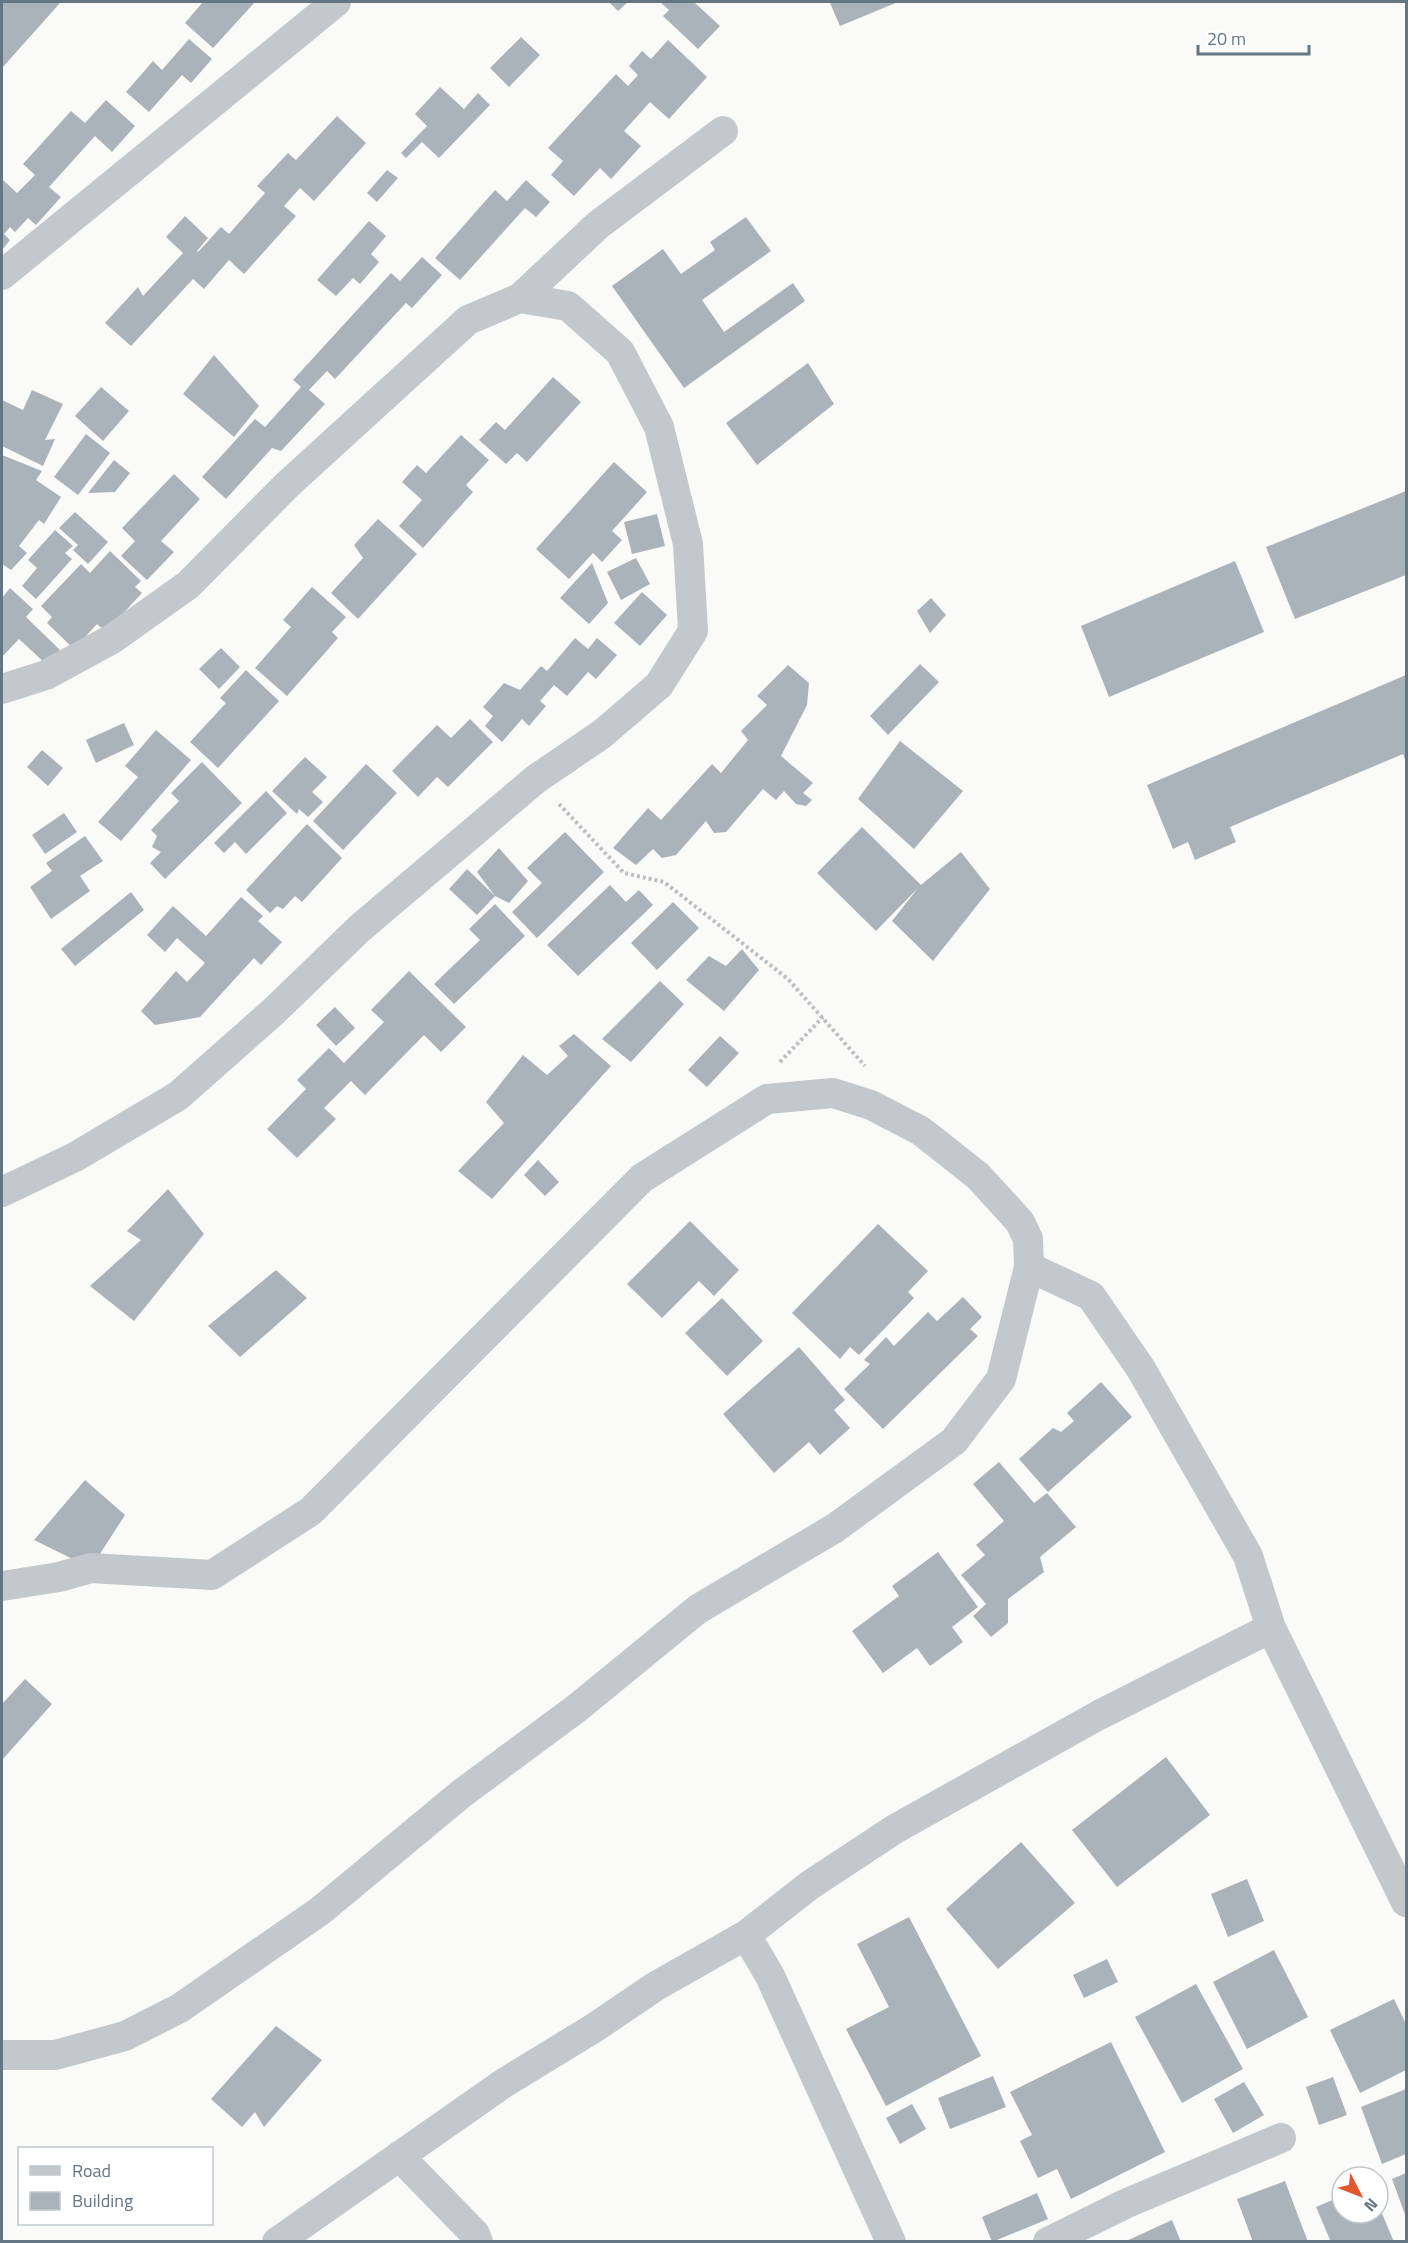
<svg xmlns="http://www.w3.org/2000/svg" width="1408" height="2243" font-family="'Titillium Web',sans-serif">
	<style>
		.building { fill: #aab3b9 }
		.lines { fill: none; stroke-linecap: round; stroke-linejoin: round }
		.path { stroke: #bbbfc2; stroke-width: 4; stroke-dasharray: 3 3; stroke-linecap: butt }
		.minor { stroke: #c3c8cc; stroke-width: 30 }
	</style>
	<rect width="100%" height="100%" fill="#fafaf8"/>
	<!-- building -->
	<path class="building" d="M2,2L60,3L2,68Z
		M203,2H255L213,48L185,23Z
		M609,2H628L618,11Z
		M660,2H694L720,26L698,49L663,16L669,10Z
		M834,2H898L840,26L830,3Z
		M521,37L540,55L509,87L490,68Z
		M189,39L212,59L191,83L182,75L149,112L126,92L153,61L162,70Z
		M668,40L707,77L669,119L650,102L624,131L641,146L611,179L600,168L574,196L551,175L563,161L548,148L616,74L628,86L638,75L629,66L642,51L651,59Z
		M440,87L464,109L478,93L490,105L439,158L422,142L406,158L401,153L427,126L415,114Z
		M106,100L135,126L112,152L95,136L49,187L61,197L36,225L28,218L15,232L10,227L4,234L10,240L2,250V181L3,180L17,193L35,175L23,164L71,111L85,123Z
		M337,116L366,143L314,201L300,188L284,206L296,216L244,274L229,260L204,289L193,279L131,346L105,323L138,287L143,296L183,253L166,237L185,216L208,238L197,251L198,252L221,227L229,234L265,193L257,186L288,153L296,160Z
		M387,170L398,178L377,202L367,193Z
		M526,180L550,202L536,217L525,208L460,280L435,258L495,190L507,201Z
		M746,217L771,251L702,300L724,332L793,283L805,301L684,388L612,286L663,249L681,274L715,250L710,242Z
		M369,221L386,236L371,254L379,262L360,284L353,278L336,296L317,280Z
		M422,257L442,275L412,308L406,303L335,379L327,371L309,390L325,404L281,451L272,448L226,499L202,477L255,419L265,427L301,387L293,380L391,273L400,281Z
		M214,355L259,406L234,437L183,394Z
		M808,363L834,404L757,465L726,423Z
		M553,377L581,402L527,462L517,453L506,464L479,440L496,422L505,430Z
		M101,387L129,411L103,441L75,416Z
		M32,390L63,404L45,440L55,439L43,466L2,446V400L23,410Z
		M86,434L110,453L78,495L54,477Z
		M461,435L489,460L466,485L473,492L423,548L399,526L422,500L402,482L417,465L426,473Z
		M2,455L42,471L36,480L61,497L44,524L39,520L19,546L27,553L11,570L2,564Z
		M114,460L130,473L115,492L88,493Z
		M614,462L647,492L612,531L622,540L602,562L593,553L569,579L536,549Z
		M174,474L200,499L161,541L174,552L147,580L121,556L135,541L122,528Z
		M1406,491V575L1295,619L1266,547Z
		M75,512L108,542L88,564L73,550L78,545L59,528Z
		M657,514L665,546L632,554L624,522Z
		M378,519L417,554L358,619L331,593L363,558L354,545Z
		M55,530L73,546L65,553L72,559L36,599L22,586L37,568L28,560Z
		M110,551L141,581L135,587L142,593L106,632L97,624L74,649L47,623L52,617L41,606L81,564L90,573Z
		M636,558L650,584L621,600L607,572Z
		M1235,561L1264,632L1109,697L1081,626Z
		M592,563L608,603L589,624L560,598Z
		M312,587L346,617L332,632L338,638L287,696L255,668L291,627L283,620Z
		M10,588L33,609L26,617L60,650L46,664L19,639L2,657V598Z
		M642,592L667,615L640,646L614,623Z
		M931,598L946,615L930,633L917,611Z
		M575,638L588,649L597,638L617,655L596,679L588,672L567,696L554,685L540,701L546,706L529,726L522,719L502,742L485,726L493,716L483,707L504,683L520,690L541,666L547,671Z
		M221,648L240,667L219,689L199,669Z
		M920,664L939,682L888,735L870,716Z
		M788,665L809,683L807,705L781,756L813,783L803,793L812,800L806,806L796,804L784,791L776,800L763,789L726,832L714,833L706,821L676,855L662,858L653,849L636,865L613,848L648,808L661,820L712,764L721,773L748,740L741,731L767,705L757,696Z
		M246,670L279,701L218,768L190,742L226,703L220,698Z
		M1406,675V762L1403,754L1230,827L1236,842L1195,860L1188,842L1173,849L1147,785Z
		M470,719L493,742L448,787L437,777L418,797L392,771L437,725L451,738Z
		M124,723L134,745L96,763L86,740Z
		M156,730L191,760L121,841L98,822L138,777L125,766Z
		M900,741L963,791L914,849L858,799Z
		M42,750L63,768L48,786L27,767Z
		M305,757L327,777L312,792L323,802L308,817L299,809L297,814L272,791Z
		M202,762L242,803L165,879L150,863L161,852L152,847L157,836L151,830L179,801L171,793Z
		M366,764L397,793L343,850L313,821Z
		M266,791L287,813L246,854L235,842L224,853L214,843Z
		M64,813L77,832L45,854L32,835Z
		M307,824L342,858L302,902L295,896L283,909L277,906L270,913L246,890Z
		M862,827L921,885L961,852L990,889L933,961L892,921L918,888L876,931L817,873Z
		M565,832L604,872L537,938L512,912L542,883L527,868Z
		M85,836L103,861L80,876L90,891L51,919L30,887L52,871L46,863Z
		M499,848L528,881L509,903L495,896L477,872Z
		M467,869L495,896L477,915L449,889Z
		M610,885L626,902L639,890L653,905L578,976L547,945Z
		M131,892L144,910L75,966L61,949Z
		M241,897L263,916L258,921L282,942L261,965L254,958L200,1017L155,1025L141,1011L176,971L187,982L205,963L177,938L165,952L147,935L173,906L206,936Z
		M673,902L699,928L657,970L631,943Z
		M495,904L525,936L454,1004L434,984L480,940L469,929Z
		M742,949L759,970L724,1011L686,980L709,956L726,966Z
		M409,971L466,1027L441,1052L424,1035L365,1095L351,1081L324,1108L336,1119L297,1158L267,1129L306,1089L297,1080L329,1048L344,1063L384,1022L371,1010Z
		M660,981L684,1004L631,1062L602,1039Z
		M335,1007L355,1028L336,1046L316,1025Z
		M574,1034L611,1066L492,1199L458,1171L504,1123L486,1102L523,1055L547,1075L568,1056L559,1046Z
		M720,1036L739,1053L707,1087L688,1070Z
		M538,1160L559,1182L545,1196L524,1175Z
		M168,1189L204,1234L134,1321L90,1286L141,1240L127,1231Z
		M690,1221L739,1270L714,1296L699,1281L662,1318L627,1284Z
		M878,1224L928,1271L908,1292L914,1298L859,1355L850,1347L840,1359L792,1313Z
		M276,1270L307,1298L240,1357L208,1326Z
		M963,1297L982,1317L970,1329L978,1336L883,1429L844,1389L870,1364L864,1360L886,1337L894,1346L928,1312L937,1321Z
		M722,1298L763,1341L727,1376L685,1333Z
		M799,1347L845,1400L834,1410L850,1428L820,1455L809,1442L774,1473L723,1414Z
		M1101,1382L1132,1417L1048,1492L1019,1459L1053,1428L1061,1432L1074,1421L1067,1413Z
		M999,1462L1034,1503L1047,1493L1076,1527L1040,1557L1044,1572L1008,1599V1623L991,1637L973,1616L986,1604L961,1575L985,1555L976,1545L1004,1521L973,1484Z
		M85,1480L125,1515L91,1568L34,1540Z
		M938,1552L978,1607L952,1627L963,1642L930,1666L917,1648L883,1673L852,1631L899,1596L892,1586Z
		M25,1679L52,1704L2,1760V1704Z
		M1166,1757L1210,1815L1117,1887L1072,1830Z
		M1021,1842L1075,1903L998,1969L946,1909Z
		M1247,1879L1264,1921L1228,1937L1211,1894Z
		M909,1917L981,2056L886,2106L846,2029L889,2007L857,1944Z
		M1274,1950L1308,2017L1247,2049L1213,1982Z
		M1107,1959L1118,1982L1084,1998L1073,1975Z
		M1196,1984L1243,2069L1182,2103L1135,2017Z
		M1394,1999L1406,2024V2070L1360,2093L1330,2030Z
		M276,2026L322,2060L264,2127L255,2112L242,2127L211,2099Z
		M1111,2042L1165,2152L1071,2199L1057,2169L1038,2178L1020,2141L1032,2135L1010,2092Z
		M993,2076L1006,2107L950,2129L938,2098Z
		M1333,2077L1347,2115L1319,2125L1306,2087Z
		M1244,2082L1264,2115L1233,2133L1214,2099Z
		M1406,2089V2154L1382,2164L1361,2107Z
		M912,2104L926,2129L900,2144L886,2118Z
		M1406,2173V2217L1392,2179Z
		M1285,2181L1308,2242H1253L1237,2199Z
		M1037,2193L1048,2219L992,2242L982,2217Z
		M1342,2196V2213H1378V2204L1394,2242H1331L1316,2207Z
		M1172,2220L1181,2242H1124Z"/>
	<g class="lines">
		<!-- path -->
		<path class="path" d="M559,804L624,873L664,882L788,979L865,1066
			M780,1062L823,1017"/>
		<!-- minor -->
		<path class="minor" d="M2,275L336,2
			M520,298L598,225L723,131
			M2,689L46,675L112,639L188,585L287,485L468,320L520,298L568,306L620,352L659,427L688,544L693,631L659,685L602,734L536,779L360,928L274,1011L178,1096L75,1157L2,1192
			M1029,1267L1091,1296L1141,1369L1248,1556L1271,1628L1406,1902
			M2,1586L59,1577L91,1568L212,1575L311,1511L642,1178L767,1099L833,1093L871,1105L921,1131L978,1176L1020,1222L1028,1239L1029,1267L1001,1379L954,1441L835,1528L698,1609L577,1708L461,1794L320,1911L180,2008L125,2036L55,2055H2
			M746,1935L770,1976L891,2242
			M399,2156L475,2234L478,2242
			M277,2242L504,2083L594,2028L656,1986L746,1935L810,1885L895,1829L1099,1715L1271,1628
			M1048,2242L1125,2204L1281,2138"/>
	</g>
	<!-- border -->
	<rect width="1408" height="2243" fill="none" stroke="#657683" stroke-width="6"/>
	<!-- legend -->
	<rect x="18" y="2147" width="195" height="78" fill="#ffffff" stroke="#c1c8cd" stroke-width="1.5"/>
	<rect x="30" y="2166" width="30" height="9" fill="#c3c8cc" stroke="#c1c8cd" stroke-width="1.5"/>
	<text x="72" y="2177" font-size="18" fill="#657683">Road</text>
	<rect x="30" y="2192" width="30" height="18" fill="#aab3b9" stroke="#c1c8cd" stroke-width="1.5"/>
	<text x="72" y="2207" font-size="18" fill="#657683">Building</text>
	<!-- north arrow -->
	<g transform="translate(1360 2195) rotate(132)"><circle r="28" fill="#ffffff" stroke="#c1c8cd" stroke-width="1.5"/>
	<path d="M0-4.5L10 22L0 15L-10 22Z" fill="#e4572e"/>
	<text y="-9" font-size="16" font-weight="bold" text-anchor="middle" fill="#657683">N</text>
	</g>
	<!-- scale -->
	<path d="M1198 45v9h111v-9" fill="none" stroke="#657683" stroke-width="3"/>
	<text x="1207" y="45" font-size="18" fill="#657683" stroke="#ffffff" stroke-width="4.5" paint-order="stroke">20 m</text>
</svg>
